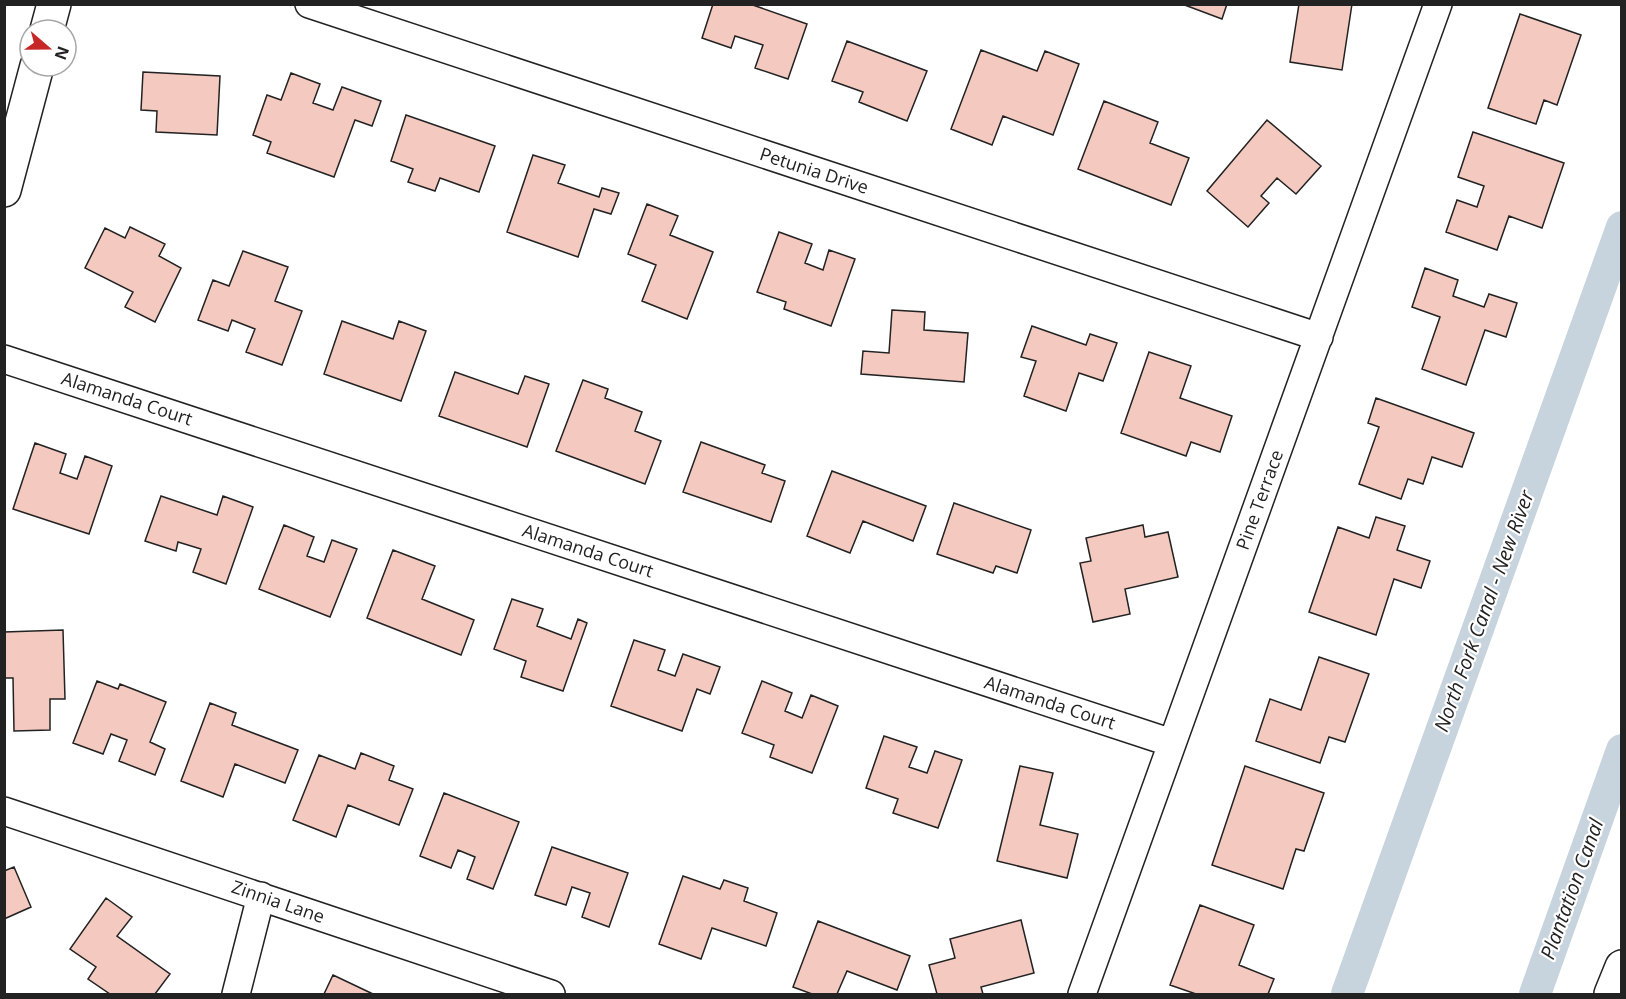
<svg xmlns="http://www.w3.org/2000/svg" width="1626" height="999" font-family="'Open Sans',sans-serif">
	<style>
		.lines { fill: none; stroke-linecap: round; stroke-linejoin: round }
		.canal { stroke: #c7d3dd; stroke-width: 32 }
		.building { fill: #f3c9c0; stroke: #222; stroke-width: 1.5 }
		.street-casing { stroke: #222; stroke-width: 30 }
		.secondary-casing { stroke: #222; stroke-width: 36 }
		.highway-casing { stroke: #222; stroke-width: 36 }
		.street { stroke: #fff; stroke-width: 27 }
		.secondary { stroke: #fff; stroke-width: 33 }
		.highway { stroke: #fff; stroke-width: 33 }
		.labels { text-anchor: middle; stroke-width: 4.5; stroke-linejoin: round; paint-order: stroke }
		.street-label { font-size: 18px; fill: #222; stroke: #fff }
		.water-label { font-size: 20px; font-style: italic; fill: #222; stroke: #fff }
	</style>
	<rect width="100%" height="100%" fill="#fff"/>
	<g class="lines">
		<!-- canal -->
		<path class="canal" d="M1347,994L1622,227
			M1535,994L1622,750"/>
	</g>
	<!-- building -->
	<path class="building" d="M713,4H750L807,24L788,79L755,68L763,45L735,36L731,48L702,38Z
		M1182,4H1227L1222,19Z
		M1299,4H1352L1342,70L1290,62Z
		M1520,14L1581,35L1557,105L1544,100L1536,124L1488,108Z
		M847,41L927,71L907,121L859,102L863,92L832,81Z
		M981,50L1037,71L1045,51L1079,64L1053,135L1003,116L992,145L951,129Z
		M143,72L220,76L217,135L156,132L157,111L141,110Z
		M291,73L320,84L313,103L333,110L342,87L381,101L372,126L355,120L334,177L267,153L271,142L253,135L267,95L281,100Z
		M1104,101L1158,122L1150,143L1189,158L1171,205L1078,169Z
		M406,115L495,146L479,192L440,178L435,191L408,182L413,169L391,161Z
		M1267,120L1321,166L1296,194L1277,178L1261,196L1269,203L1248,227L1207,191Z
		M1473,132L1564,163L1542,228L1509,216L1497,250L1446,232L1457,200L1477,207L1484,186L1458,177Z
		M533,155L565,165L558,183L599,197L602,188L619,193L611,214L594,209L578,257L507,232Z
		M647,204L678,216L670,235L713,252L687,319L642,301L656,265L628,254Z
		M130,227L165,244L159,256L181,268L155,322L125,307L133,292L85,268L105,228L125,238Z
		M779,232L812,244L805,263L823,270L829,250L855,259L831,326L784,309L786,302L757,292Z
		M243,251L288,267L275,301L302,311L282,365L246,352L255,329L232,320L228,331L198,320L213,280L229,286Z
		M1425,268L1458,280L1453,296L1484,307L1489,294L1517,303L1506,337L1485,330L1466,385L1422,369L1440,317L1412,307Z
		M892,310L925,312L924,330L968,333L964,382L861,374L863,351L889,353Z
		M342,321L393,339L399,321L426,331L401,401L324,374Z
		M1032,326L1086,345L1090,334L1117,343L1103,381L1079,373L1066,411L1024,396L1036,361L1021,357Z
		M1149,352L1191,366L1180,398L1232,416L1220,452L1191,442L1186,456L1121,433Z
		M455,372L518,394L525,376L549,384L527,447L439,416Z
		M583,380L608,389L605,398L642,412L635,431L661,441L645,484L556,451Z
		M1376,398L1474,433L1462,467L1432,457L1423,484L1408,479L1401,499L1359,484L1379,427L1368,423Z
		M701,442L765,465L762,473L785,481L771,522L683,492Z
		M35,443L66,454L60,473L77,479L85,456L112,466L89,534L13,509Z
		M832,471L926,506L913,541L863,521L850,553L807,536Z
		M161,496L217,515L223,496L253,507L226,584L193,572L201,549L178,542L176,551L145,541Z
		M954,503L1031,530L1017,573L996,566L993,573L937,554Z
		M1376,517L1405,526L1397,550L1430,561L1421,588L1394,579L1376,635L1309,612L1338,527L1369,538Z
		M284,525L314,537L307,556L324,562L332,540L357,549L330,617L259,589Z
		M1143,525L1145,537L1168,532L1178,577L1125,589L1130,614L1093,622L1080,563L1091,561L1086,538Z
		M393,550L435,566L422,599L474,620L461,655L367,618Z
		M512,599L543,609L537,626L571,639L578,619L587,623L563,691L521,677L526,661L494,649Z
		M63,630L65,699H50V730L14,731L13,678H4V632Z
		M634,640L665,650L658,670L675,676L683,654L720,667L710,694L697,689L682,731L611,706Z
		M1319,657L1369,674L1345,742L1329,737L1320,763L1256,741L1270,699L1301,710Z
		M97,681L118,689L120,684L166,702L150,742L165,749L155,775L119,761L127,740L111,734L103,754L73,743Z
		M762,681L792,693L785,711L802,718L811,695L838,706L812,773L770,757L774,745L742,733Z
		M210,703L236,713L232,725L298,750L285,783L235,764L223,797L181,781Z
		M884,736L917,747L909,767L927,773L935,751L962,760L938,828L893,813L898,799L866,788Z
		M361,753L394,766L389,780L413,789L399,825L348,805L336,837L293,820L319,755L355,769Z
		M1020,766L1053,773L1040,825L1078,834L1067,878L997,861Z
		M1245,766L1324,793L1304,851L1296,849L1283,889L1212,865Z
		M444,793L519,822L493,889L467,879L475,857L458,850L451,868L420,856Z
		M552,847L628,873L609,927L582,917L590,893L572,887L566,905L535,895Z
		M14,867L31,907L4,919V871Z
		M683,876L720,889L724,880L748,888L744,901L777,913L766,946L712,928L701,959L659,944Z
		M106,898L132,917L117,936L170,974L155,994H110L88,979L96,967L70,949Z
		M1200,905L1254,925L1239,965L1274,979L1268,994H1196L1170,985Z
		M1021,920L1034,973L981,987L983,994H937L929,965L955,958L950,939Z
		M818,921L910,956L897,990L847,971L837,994H812L793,987Z
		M333,975L373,994H324Z"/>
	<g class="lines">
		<defs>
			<path id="street" d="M309,4L1319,337
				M4,359L1172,743
				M4,811L551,994
				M236,994L261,896
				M1082,994L1438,4"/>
			<path id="secondary" d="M47,30L54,4
				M4,190L37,66"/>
			<path id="highway" d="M1611,994L1622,967"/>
		</defs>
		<!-- street casing -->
		<use href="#street" class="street-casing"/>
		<!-- secondary casing -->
		<use href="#secondary" class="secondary-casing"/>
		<!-- highway casing -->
		<use href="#highway" class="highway-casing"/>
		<!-- street -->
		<use href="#street" class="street"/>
		<!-- secondary -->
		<use href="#secondary" class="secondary"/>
		<!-- highway -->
		<use href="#highway" class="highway"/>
	</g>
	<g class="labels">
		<!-- street labels -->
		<g class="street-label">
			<text transform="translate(814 171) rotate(18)" y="6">Petunia Drive</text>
			<text transform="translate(127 399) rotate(18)" y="6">Alamanda Court</text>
			<text transform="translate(1260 500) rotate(-70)" y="6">Pine Terrace</text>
			<text transform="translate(588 551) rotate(18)" y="6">Alamanda Court</text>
			<text transform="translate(1050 703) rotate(18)" y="6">Alamanda Court</text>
			<text transform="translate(278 902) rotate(19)" y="6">Zinnia Lane</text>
		</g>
		<!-- water labels -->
		<g class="water-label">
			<text transform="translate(1484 611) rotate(-70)" y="7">North Fork Canal - New River</text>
			<text transform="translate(1572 889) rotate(-70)" y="7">Plantation Canal</text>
		</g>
	</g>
	<!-- border -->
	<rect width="1626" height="999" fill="none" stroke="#222222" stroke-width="12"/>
	<!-- north arrow -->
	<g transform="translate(48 48) rotate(110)"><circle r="28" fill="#ffffff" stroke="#a7a7a7" stroke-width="1.5"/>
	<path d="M0-4.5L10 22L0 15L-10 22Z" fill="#c62828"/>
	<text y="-9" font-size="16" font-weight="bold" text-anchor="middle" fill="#222222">N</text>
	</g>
</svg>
